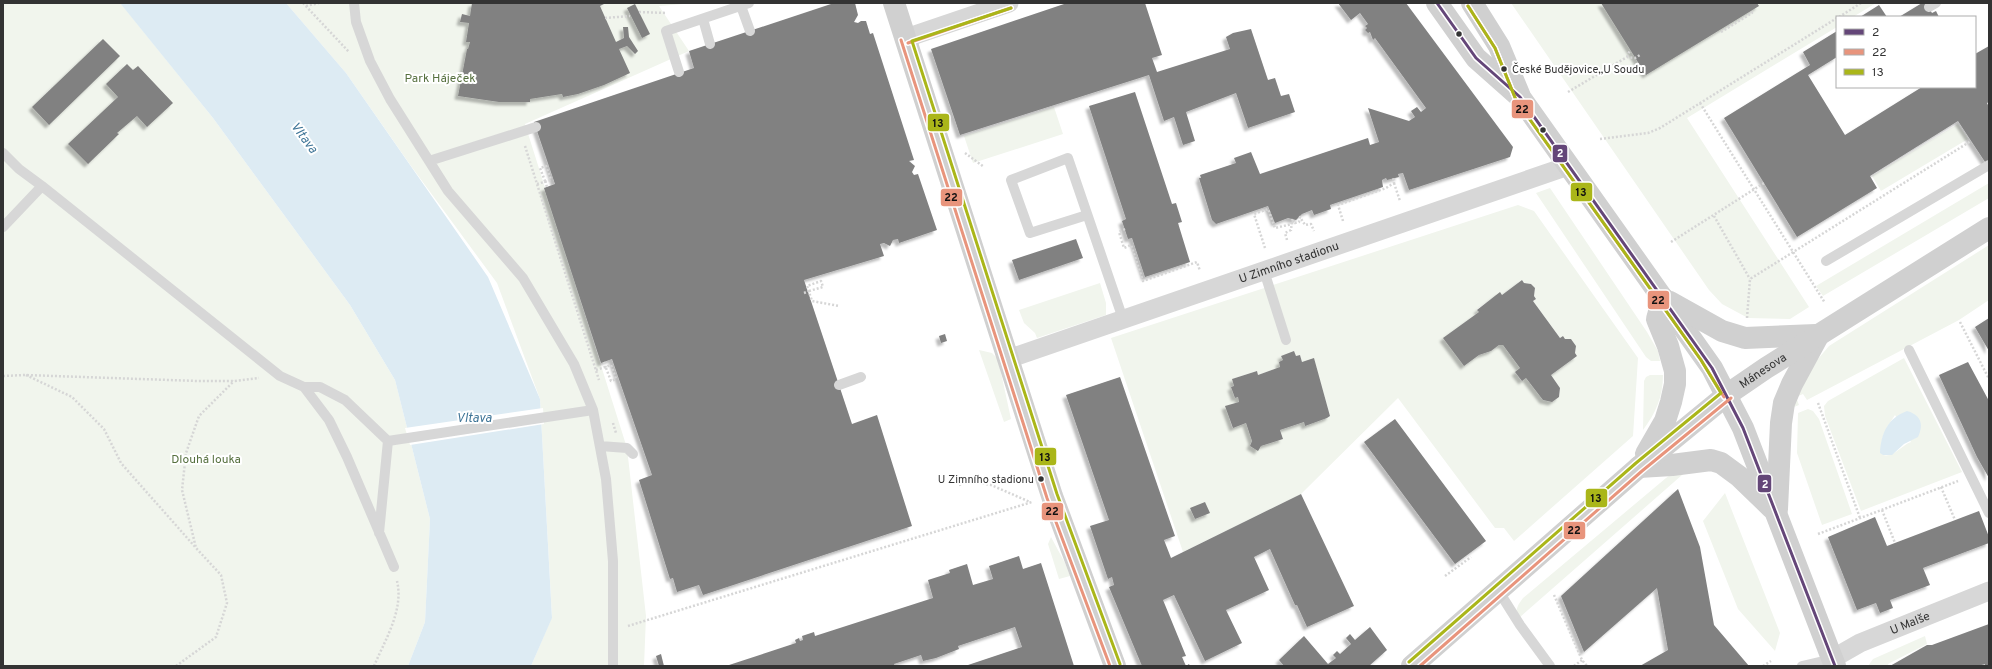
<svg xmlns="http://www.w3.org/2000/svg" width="1992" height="669" font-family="Overpass,sans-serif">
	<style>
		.green { fill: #f1f5ed; fill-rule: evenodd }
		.water { fill: #ddebf3 }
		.pier { fill: #fff }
		.building { fill: #818181; filter: url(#shadow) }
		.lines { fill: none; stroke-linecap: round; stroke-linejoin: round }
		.path { stroke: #d6d6d6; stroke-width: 2.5; stroke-dasharray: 2 2; stroke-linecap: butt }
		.lane { stroke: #d7d7d7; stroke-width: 10 }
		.street { stroke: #d7d7d7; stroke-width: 19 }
		.secondary { stroke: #d0d0d0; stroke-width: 22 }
		.path-bridge { stroke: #d6d6d6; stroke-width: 2.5; stroke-dasharray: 2 2; stroke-linecap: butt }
		.bus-1-casing { stroke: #fff; stroke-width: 6 }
		.bus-2-casing { stroke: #fff; stroke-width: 6 }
		.bus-3-casing { stroke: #fff; stroke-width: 6 }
		.bus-1 { stroke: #644678; stroke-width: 3 }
		.bus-2 { stroke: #e8947c; stroke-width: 3 }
		.bus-3 { stroke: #aab619; stroke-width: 3 }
		.bus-dot { fill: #333; stroke: #fff; stroke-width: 1.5 }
		.labels { text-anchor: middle; stroke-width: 4; stroke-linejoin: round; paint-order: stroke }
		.bus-label { font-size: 11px; fill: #333; stroke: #fff; text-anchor: start }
		.park-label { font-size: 12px; fill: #56703f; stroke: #fff }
		.street-label { font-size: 12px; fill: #333; stroke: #fff }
		.water-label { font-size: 13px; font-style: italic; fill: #3f7597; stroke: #fff }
		.line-badge { stroke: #fff; stroke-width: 1.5 }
		.badge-label { font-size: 11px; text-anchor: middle; font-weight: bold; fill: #fff }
		.pale-badge-label { font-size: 11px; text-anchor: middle; font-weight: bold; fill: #111 }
	</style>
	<defs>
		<filter id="shadow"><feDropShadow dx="-3.5" dy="3.5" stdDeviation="1" flood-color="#0004"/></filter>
	</defs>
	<rect width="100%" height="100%" fill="#fff"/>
	<!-- green -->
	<path class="green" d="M3,3H120L122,5L213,118L350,305L395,380L430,519L425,622L408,666H3Z
		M286,3H696L659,6L689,51L525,124L627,448L646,616L644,666H531L552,617L540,399L497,283L411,166L346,73Z
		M1511,3H1876L1853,17H1837V27L1687,118L1809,307L1790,319L1748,318L1722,304L1709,290Z
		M1054,107L1063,134L973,163L964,136Z
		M1958,124L1968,139L1881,191L1872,176Z
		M1989,183V198L1823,296L1816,286Z
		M1550,188L1647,332L1658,351L1660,361H1651L1646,357L1536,193Z
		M1518,205L1534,211L1638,358L1633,436L1514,541L1504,528H1495L1398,398L1301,494L1183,552L1111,338ZM1522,280L1524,283L1531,284L1535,288L1534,296L1536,299L1533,301L1560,338L1563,336L1565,339H1571L1576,346L1575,353L1577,356L1551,375L1560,388L1559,397L1552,402L1543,400L1526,378L1521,381L1515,372L1520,368L1503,345H1499L1491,351L1479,355L1464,366L1444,338L1479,312L1477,309L1500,293L1502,295ZM1294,352L1296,356L1300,355L1302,362L1314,359L1330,416L1327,418L1305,425L1304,422L1280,430L1283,439L1261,446L1258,450L1250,446L1252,441L1246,423L1232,428L1226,406L1239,402L1238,397L1235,398L1231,387L1234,386L1232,379L1257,371L1258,375L1280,367L1279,362L1283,360L1281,356ZM1190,508H1207L1209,513L1195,519Z
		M1989,245V300L1959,320L1807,400L1803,394L1796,397L1799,405L1789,409L1812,366L1829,346Z
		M1100,283L1106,303V315L1037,338L1035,333L1024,323L1019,310Z
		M979,350L992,353L998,359L1011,419L1004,422Z
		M1904,358L1962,472L1861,511L1825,416L1824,406L1828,401ZM1895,415L1911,442C1902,445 1893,458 1883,455C1878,439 1886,429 1895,415Z
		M1650,375H1663C1663,396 1656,413 1643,430L1644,381L1646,377Z
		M1808,409L1813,411L1819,419L1852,514L1822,525L1797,453L1798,413Z
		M1690,468L1519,618C1514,610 1518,605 1523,598L1666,478L1673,473Z
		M1725,493L1780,633L1775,651L1738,609L1703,521Z
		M1051,537L1065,563L1070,576L1059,579L1048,544Z
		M1925,636L1927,644L1888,664L1889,666H1868L1873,659Z"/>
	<!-- water -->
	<path class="water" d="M120,3H286L346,73L488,277L540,399L552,618L531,666H408L425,622L430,519L395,380L350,305L213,118Z
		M1907,411C1921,415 1924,424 1918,437L1904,444L1892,455H1883L1880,453C1881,433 1888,418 1907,411Z"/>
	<!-- pier -->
	<path class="pier" d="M543,408L544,424L410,445L405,428Z"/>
	<!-- building -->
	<path class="building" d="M472,3H606L600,6L616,42L624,38L623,27H628L629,37L638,51L635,54L627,46L619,49L630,73L604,85L578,94L563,97L562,94L530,99V102H499L458,96L467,49H468L470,42H466L469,23L460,22L462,14L470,16Z
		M834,3H855L858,15L854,22L858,23L861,21H866L870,34L873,33L914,160L909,161L915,166L912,172L914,175L918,174L937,230L899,243L898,239L893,240L890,246L884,243L880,244L884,256L804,280L852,424L877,415L912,526L703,595L699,585L677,592L673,578L670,579L639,480L652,475L612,359L601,363L544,188L555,184L534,122L694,68L689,51Z
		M1067,3H1145L1162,55L1152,58L1157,72L1230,49L1226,37L1233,33L1251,29L1268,80L1275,78L1281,96L1289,94L1295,112L1248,128L1236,93L1186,112L1195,141L1183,145L1174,117L1164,121L1149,75L960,135L931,49Z
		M1338,3H1406L1513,147L1510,157L1409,190L1403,173L1398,174L1399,177L1387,180L1386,178L1382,180L1383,187L1330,205L1331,209L1314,215L1312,210L1302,214L1296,220L1288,218L1275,223L1268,206L1216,224L1212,220L1199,178H1201L1200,175L1236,163L1234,158L1251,152L1260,174L1368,138L1370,145L1379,142L1368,108L1409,121L1415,117L1411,111L1417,107L1421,112L1426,108L1375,38L1373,40L1370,32L1368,33L1365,30L1367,28L1365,26L1368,24L1360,13L1351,20Z
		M1601,3H1757L1759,6L1646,75Z
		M1922,3H1926L1932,13L1936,11L1939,17H1899Z
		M635,4L650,34L642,38L627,8Z
		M1879,5L1887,17H1860Z
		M1837,31V57L1808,75L1845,135L1922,87H1975V54L1989,46V102L1987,103L1989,107V168L1958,121L1870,176L1877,188L1797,237L1724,118L1810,65L1803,52Z
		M103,39L120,56L49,125L32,107Z
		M127,64L133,70L138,66L173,103L147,127L137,116L117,133L119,134L88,164L68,144L118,97L106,84Z
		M1135,92L1172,204L1176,203L1182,222L1178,223L1190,262L1145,277L1132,238L1128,239L1122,221L1126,219L1089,106Z
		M1076,239L1083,258L1019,280L1012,260Z
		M1522,280L1524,283L1531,284L1535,288L1534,296L1536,299L1533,301L1560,338L1563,336L1565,339H1571L1576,346L1575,353L1577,356L1551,375L1560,388L1559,397L1552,402L1543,400L1526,378L1522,381L1515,372L1520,368L1503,345H1499L1491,351L1479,355L1464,366L1443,338L1479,312L1477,310L1500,292L1502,295Z
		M1989,318V351L1975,327Z
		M945,334L947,341L941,343L939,336Z
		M1294,351L1296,356L1300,355L1302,362L1314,358L1330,416L1327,418L1305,426L1304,422L1280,430L1283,439L1261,446L1258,451L1250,446L1252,441L1246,423L1233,428L1225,406L1239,402L1238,397L1235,398L1231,387L1234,386L1232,379L1257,371L1258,375L1280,367L1279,362L1283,360L1281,356Z
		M1968,362L1989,401V478L1977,457L1939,375Z
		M1120,377L1175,536L1164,540L1171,558L1301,494L1354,606L1307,627L1297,605H1295L1270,549L1254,557L1269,590L1226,610L1242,643L1205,661L1174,595L1163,600L1186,656L1182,657L1186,666L1189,664L1190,666H1142L1109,587L1114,585L1112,577L1108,579L1090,526L1109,520L1066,395Z
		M1395,419L1486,541L1455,564L1364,442Z
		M1678,489L1700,547L1714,625L1749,666H1640L1668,650L1657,588L1584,652L1561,596Z
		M1205,502L1210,513L1195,519L1190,508Z
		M1979,511L1989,537V543L1923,568L1930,585L1906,594L1903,588L1906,594L1890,600L1893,608L1880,613L1876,603L1857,610L1828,537L1875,517L1887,546Z
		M1019,556L1023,569L1041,563L1074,666H965L1022,647L1015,627L958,646L959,649L936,658L923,661L921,655L894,664L895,666H726L796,643L795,640L799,638L800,641L803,640L802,636L814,632L815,636L933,598L928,580L950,573L949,570L967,564L973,585L993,579L989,566Z
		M1989,624V666H1985V664L1978,666H1890L1927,645H1932Z
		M1370,627L1387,650L1369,666H1284L1279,660L1304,636L1328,664L1336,658L1333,655L1337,651L1340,654L1351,644L1346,638L1350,634L1355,640Z
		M661,654L664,666H659L656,656Z"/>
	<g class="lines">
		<!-- path -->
		<path class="path" d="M303,3L349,52
			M306,6L319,3
			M639,12L667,13
			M1839,17L1861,3
			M605,18L630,16
			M1721,32L1752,13L1751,11
			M1627,57L1630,50
			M1568,92L1627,57L1635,58L1640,55
			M1700,103L1825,303
			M1600,139L1648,133L1660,128L1837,18
			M525,146L599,380
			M965,153L984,167
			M1394,183L1400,201
			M537,184L551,180L546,166L540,168L545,181
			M1714,216L1750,279
			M1343,221L1338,205L1386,188L1394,183L1393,178
			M1125,229L1119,232L1124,248L1131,245L1143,281L1197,262L1200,271
			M1287,240L1285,233L1291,230L1292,220L1295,223L1299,222L1300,217L1305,225L1311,224L1314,231
			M1671,242L1764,183
			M1265,248L1254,214L1268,209L1275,228L1292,224
			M809,291L823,287L821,281L807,286L812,301L839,306
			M1747,318L1750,279L1971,141
			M1960,322L1989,379
			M596,370L611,365L616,379L611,381L606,368
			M26,375L72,397L104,429L121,463L196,548
			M3,376L25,375L198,381H234L259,378
			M1818,403L1860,518
			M613,423L616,433
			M959,485L970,481L991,485L1030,502
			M1941,487L1955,520
			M1882,510L1895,543
			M1818,534L1958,481
			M1445,576L1471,557
			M1554,595L1582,660L1587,666
			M628,626L1032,502
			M176,666L216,637L227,603L221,575L196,548L182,490L186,453L199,416L234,381
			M374,666C385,640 404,610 397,581
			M1574,666L1582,660
			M1763,666L1771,661"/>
		<!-- lane -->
		<path class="lane" d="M354,3L356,22L370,61L390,99L448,191L523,278L574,364L593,410L606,479L613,561V666
			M741,6L750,31
			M1929,7L1936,3
			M703,19L710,44
			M679,72L666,31L749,3
			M3,153L19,169L42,186L280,376L304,387L329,420L347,457L394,567
			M429,161L536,127
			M1087,215L1030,233L1011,180L1068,158L1123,319
			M3,227L42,186
			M1826,261L1989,165
			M1264,271L1286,340
			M1909,350L1989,513
			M839,385L861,377
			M304,387H320L345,400L388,441L593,410
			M600,446L627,448L633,454
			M379,533L388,441
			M1498,590L1520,625L1550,666
			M1802,666L1832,659"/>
		<!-- street -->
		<g class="street">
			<path d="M906,38L1009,3"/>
			<path id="s1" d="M1008,359L1568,166"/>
			<path id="s2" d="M1832,659L1860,643L1989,591"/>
		</g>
		<!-- secondary -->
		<g class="secondary">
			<path d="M894,3L1052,496L1115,666"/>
			<path d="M1437,3L1476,58L1520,97L1712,368L1743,428L1835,666"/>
			<path d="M1472,3L1499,46L1519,94"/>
			<path d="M1670,302L1722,331L1745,338L1816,335"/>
			<path d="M1646,454L1665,421L1671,402L1675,384V371L1668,346L1657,319L1663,298"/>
			<path d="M1639,467L1672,465L1711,460L1721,463L1740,477L1772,508"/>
			<path d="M1777,509L1781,423L1784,403L1792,384L1818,336"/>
			<path id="s3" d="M1412,666L1639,467L1728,394L1766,368L1989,228"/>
		</g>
		<!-- path-bridge -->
		<path class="path-bridge" d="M545,181L547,187
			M804,293L809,291
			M604,362L606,368"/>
		<defs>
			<path id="bus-1" d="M1437,3L1476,58L1520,97L1712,368L1743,428L1835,666"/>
			<path id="bus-2" d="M1468,6L1495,48L1516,100L1701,360L1724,397
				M901,40L1047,498L1110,666
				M908,43L1011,8
				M1420,666L1642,471L1731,398"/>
			<path id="bus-3" d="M1011,8L912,41L1057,494L1120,664
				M1409,662L1636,463L1721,393L1701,360L1516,100L1495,48L1468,6"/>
		</defs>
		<!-- bus-1 casing -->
		<use href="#bus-1" class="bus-1-casing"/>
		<!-- bus-2 casing -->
		<use href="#bus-2" class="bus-2-casing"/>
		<!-- bus-3 casing -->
		<use href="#bus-3" class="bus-3-casing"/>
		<!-- bus-1 -->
		<use href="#bus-1" class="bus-1"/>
		<!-- bus-2 -->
		<use href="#bus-2" class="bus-2"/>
		<!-- bus-3 -->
		<use href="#bus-3" class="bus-3"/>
	</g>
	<!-- markers -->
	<g class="bus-dot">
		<circle cx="1459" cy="34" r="3.5"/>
		<circle cx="1504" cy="69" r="3.5"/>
		<circle cx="1543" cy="130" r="3.5"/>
		<circle cx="1041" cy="479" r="3.5"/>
	</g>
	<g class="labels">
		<!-- bus labels -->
		<g class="bus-label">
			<text x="1512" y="73">České Budějovice,,U Soudu</text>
			<text x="1034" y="483" text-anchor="end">U Zimního stadionu</text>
		</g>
		<!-- park labels -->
		<g class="park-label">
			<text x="440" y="82">Park Háječek</text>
			<text x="206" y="463">Dlouhá louka</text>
		</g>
		<!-- street labels -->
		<g class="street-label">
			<text dy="4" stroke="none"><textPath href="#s1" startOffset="297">U Zimního stadionu</textPath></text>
			<text dy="4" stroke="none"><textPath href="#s3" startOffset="459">Mánesova</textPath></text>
			<text dy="4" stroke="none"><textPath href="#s2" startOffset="86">U Malše</textPath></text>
		</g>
		<!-- water labels -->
		<g class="water-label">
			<text transform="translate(305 137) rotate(53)" y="5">Vltava</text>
			<text x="474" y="422">Vltava</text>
		</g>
	</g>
	<g class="line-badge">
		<rect x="1511" y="99" width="23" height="20" rx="4" fill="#e8947c"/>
		<rect x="927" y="113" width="23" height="19" rx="4" fill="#aab619"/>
		<rect x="1552" y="144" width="16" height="19" rx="4" fill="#644678"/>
		<rect x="1570" y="182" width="23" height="20" rx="4" fill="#aab619"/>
		<rect x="940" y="188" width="23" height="19" rx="4" fill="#e8947c"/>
		<rect x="1647" y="290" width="23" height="20" rx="4" fill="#e8947c"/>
		<rect x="1034" y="447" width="23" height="19" rx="4" fill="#aab619"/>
		<rect x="1757" y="474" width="15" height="19" rx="4" fill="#644678"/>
		<rect x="1585" y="488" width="23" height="20" rx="4" fill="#aab619"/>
		<rect x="1041" y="502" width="23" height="19" rx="4" fill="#e8947c"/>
		<rect x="1563" y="521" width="23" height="19" rx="4" fill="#e8947c"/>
	</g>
	<g class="badge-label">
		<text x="1560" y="157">2</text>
		<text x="1765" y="488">2</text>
	</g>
	<g class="pale-badge-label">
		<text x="1522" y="113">22</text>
		<text x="938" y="127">13</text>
		<text x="1581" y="196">13</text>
		<text x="951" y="201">22</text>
		<text x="1658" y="304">22</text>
		<text x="1045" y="461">13</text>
		<text x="1596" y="502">13</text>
		<text x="1052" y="515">22</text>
		<text x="1574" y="534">22</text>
	</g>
	<!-- border -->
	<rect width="1992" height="669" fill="none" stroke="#333333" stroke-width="8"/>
	<!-- legend -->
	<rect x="1836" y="16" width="140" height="72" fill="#ffffff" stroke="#adadad"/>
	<rect x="1844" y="29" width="20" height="6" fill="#644678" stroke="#adadad"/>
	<text x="1872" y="36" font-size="12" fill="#333333">2</text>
	<rect x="1844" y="49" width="20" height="6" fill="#e8947c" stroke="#adadad"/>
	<text x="1872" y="56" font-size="12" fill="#333333">22</text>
	<rect x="1844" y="69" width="20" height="6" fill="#aab619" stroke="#adadad"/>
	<text x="1872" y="76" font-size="12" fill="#333333">13</text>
</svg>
